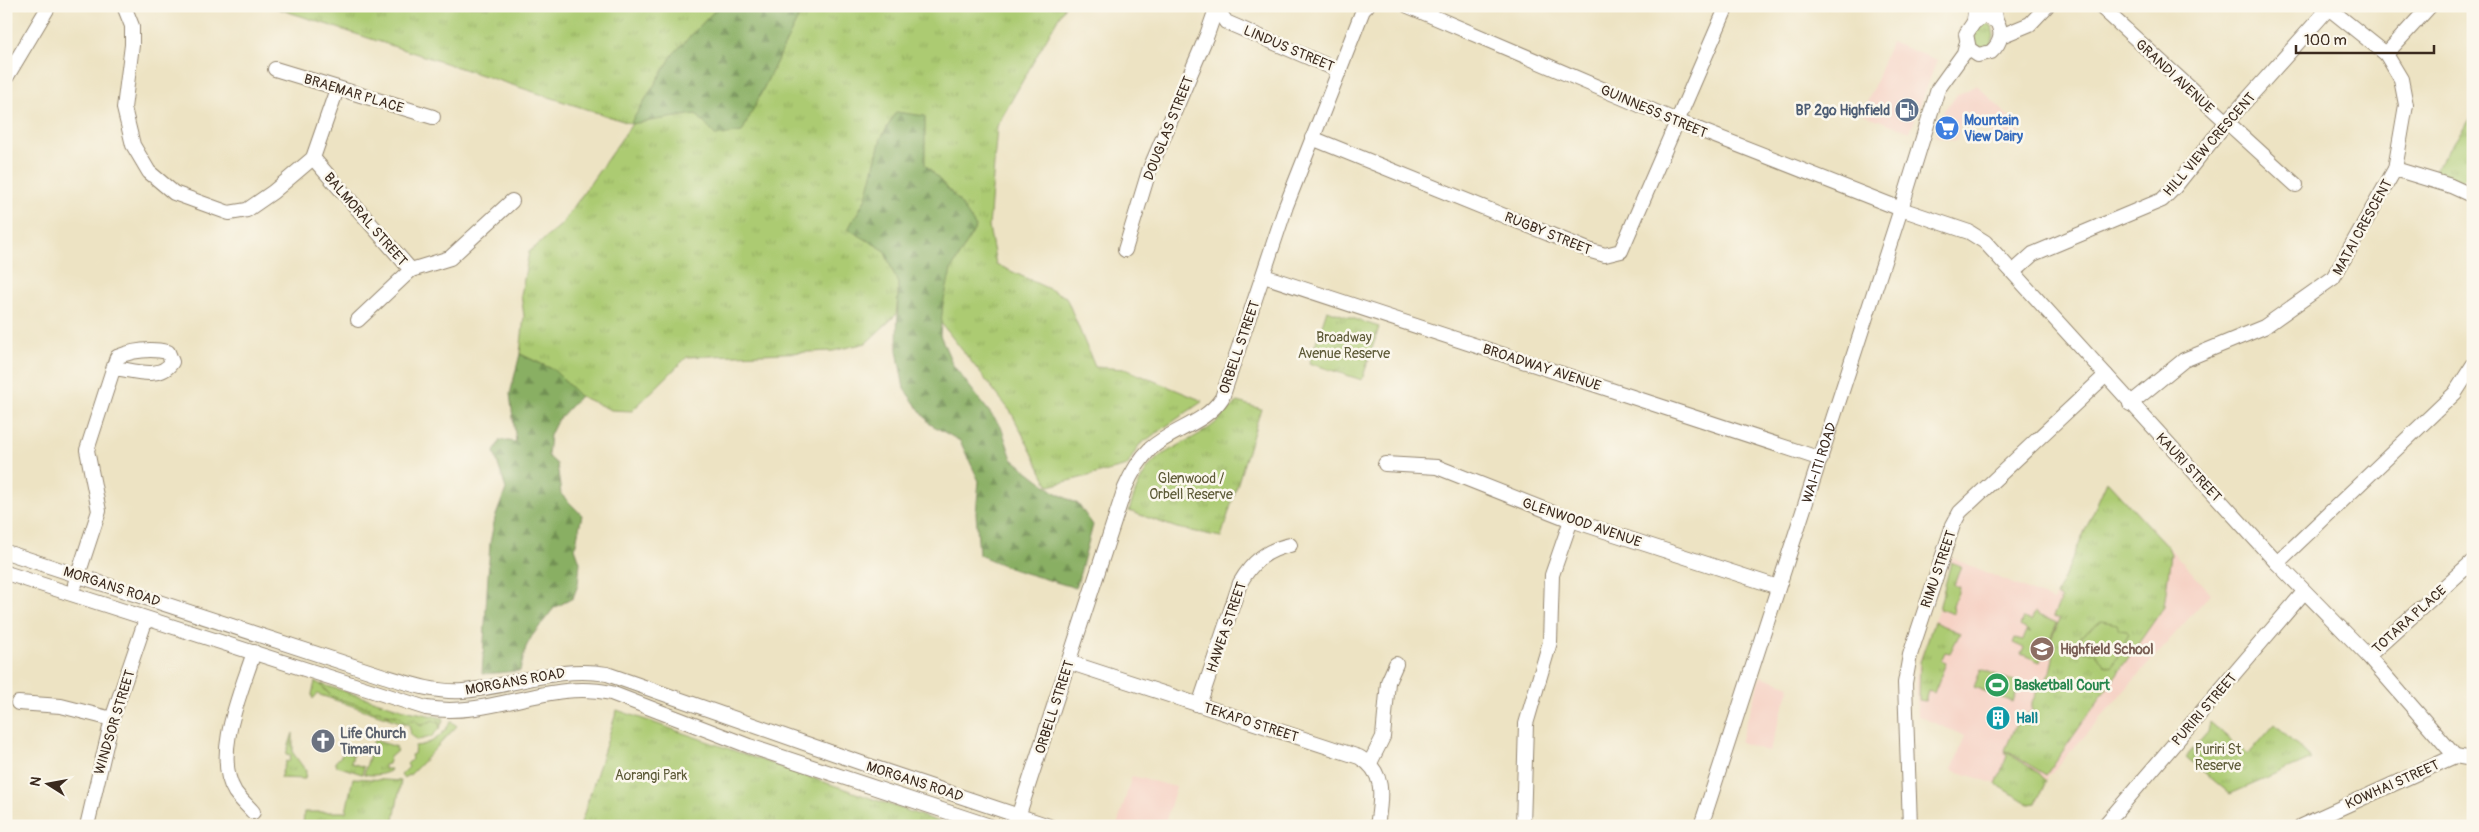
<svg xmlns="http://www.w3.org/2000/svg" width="2479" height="832" font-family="Pangolin,sans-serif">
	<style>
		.built { fill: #f6d2c5 }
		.grass { fill: url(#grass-tufts); stroke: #747a48 }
		.forest { fill: url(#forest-firs); stroke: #626c41 }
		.garden { fill: #accb72; stroke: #747a48 }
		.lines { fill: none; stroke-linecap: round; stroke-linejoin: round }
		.minor-casing { stroke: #948670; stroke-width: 16 }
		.major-casing { stroke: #948670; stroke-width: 19 }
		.minor { stroke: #fff; stroke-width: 14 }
		.major { stroke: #fff; stroke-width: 18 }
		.labels { text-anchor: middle; stroke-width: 5; stroke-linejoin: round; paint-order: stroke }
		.street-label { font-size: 14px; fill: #3b2a1e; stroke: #fbf7ec }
		.service-label { font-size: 14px; font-weight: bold; fill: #4e5e75; stroke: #fbf7ec; text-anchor: end }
		.shop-label { font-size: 14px; font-weight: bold; fill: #366cbe; stroke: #fbf7ec; text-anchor: start }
		.park-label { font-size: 14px; fill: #5d5a37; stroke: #fbf7ec }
		.education-label { font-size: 14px; font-weight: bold; fill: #785e54; stroke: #fbf7ec; text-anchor: start }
		.leisure-label { font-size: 14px; font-weight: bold; fill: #27864d; stroke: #fbf7ec; text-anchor: start }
		.culture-label { font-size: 14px; font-weight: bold; fill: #0d838f; stroke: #fbf7ec; text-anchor: start }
		.worship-label { font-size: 14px; font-weight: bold; fill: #5b616d; stroke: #fbf7ec; text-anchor: start }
	</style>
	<defs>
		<pattern id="grass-tufts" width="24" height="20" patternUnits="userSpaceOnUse" patternTransform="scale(1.25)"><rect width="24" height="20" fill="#accb72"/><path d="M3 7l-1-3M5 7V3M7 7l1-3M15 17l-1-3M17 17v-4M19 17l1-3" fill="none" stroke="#95ae62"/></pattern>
		<pattern id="forest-firs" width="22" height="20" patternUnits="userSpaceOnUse" patternTransform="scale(1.25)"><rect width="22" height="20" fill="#89af64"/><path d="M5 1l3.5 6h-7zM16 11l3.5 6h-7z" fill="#718f52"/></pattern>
	</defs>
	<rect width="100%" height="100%" fill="#fbf7ec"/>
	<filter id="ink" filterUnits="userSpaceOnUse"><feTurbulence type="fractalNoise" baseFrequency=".02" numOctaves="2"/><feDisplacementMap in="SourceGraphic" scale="10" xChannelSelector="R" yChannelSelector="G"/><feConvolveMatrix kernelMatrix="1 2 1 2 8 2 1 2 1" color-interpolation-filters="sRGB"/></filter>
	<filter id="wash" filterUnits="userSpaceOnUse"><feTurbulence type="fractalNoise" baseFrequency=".0096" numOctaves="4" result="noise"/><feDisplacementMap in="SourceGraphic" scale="20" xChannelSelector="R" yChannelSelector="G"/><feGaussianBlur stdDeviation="1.12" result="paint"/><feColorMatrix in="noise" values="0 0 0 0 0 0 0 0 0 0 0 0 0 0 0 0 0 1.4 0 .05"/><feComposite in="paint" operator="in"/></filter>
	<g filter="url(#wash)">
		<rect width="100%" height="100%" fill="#ede3c3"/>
		<!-- built -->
		<path class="built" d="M1891,42L1937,60L1910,132L1863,114Z
			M1977,85L2022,130L2006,147L1988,130L1961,122L1956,141L1935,136L1944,110L1957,95Z
			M2107,481L2211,593L2048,777L2037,803L2029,804L1996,784L1952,770L1965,736L1918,716L1916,683L1919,662L1939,607L1952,558L2054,601Z
			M1761,676L1790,686L1769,752L1740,742Z
			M1132,776L1176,787L1164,826H1117Z"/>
		<!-- grass -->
		<path class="grass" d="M270,6H1065L997,126L989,227L996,264L1066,297L1095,367L1125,369L1203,401L1139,445L1127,466L1049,486L1011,412L929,308L898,297L896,315L866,343L833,351L687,357L632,411L611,410L580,396L554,370L520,354L524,316L521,295L529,252L561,225L632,124Z
			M1985,23L1992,26L1994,37L1989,46L1983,49L1974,46C1972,35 1973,28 1985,23Z
			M2473,115V170L2461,182L2434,171Z
			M1327,310L1379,327L1362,380L1309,363Z
			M1238,402L1261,409L1221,537L1177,528L1129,511C1148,449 1161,459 1209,428C1220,421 1227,409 1238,402Z
			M2107,481L2168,547L2171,554L2164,607L2046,775L2005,750L2018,720L2032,711V702L2042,681L2045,682L2050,672L2055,649L2048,646L2060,619L2053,616L2061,599L2056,596Z
			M1951,562L1961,566L1954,585L1960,587L1953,605L1954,614L1939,609Z
			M1934,622L1960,633L1950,653L1945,652L1941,661L1946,663L1934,693L1928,691L1925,701L1919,700L1920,662Z
			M321,684L408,711L444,718L440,728L439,723C428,723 414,729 403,722C397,718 405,719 397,716C390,714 386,715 378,710L374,712L331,696Z
			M617,710L951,826H580Z
			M2210,722L2248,755L2275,724L2312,759L2230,794L2186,757L2208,732Z
			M293,733V753L306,771L305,779L280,778L286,761L289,762L291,755L286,754Z
			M374,740L397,747L395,748L397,751L390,757L388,764L384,765V769H391L390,771C383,775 372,776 364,774Z
			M2005,751L2040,774L2046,781L2036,803L2029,804L1996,784L2007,756Z
			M345,752L353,755L351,763L364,767L362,774L337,766L335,762Z
			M353,778L401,781L393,826H303L304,812H346Z"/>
		<!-- forest -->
		<path class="forest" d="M719,6H804L742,132L716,136L696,114L630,124L674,53Z
			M896,112L925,116V164L958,200L976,227L951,270L943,304L940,335L953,365L1001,427L1012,459L1056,493L1078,504L1093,525L1076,588L1015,570L979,555L976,513L979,481L960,441L930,424L904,389L897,350L898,284L884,250L848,229L866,198L881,138Z
			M520,354L554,370L580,396L557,421L550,435L548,456L557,464L561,494L582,515L575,548L580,562L578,585L573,598L554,608L532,636L526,647L520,671L482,674L490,543L495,518L506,489L494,452L500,440L516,442L510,394Z"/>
		<!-- garden -->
		<path class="garden" d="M2035,612L2038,613V615L2057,623L2040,662L2021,654L2024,648L2013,643L2015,638L2023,640L2027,631L2031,632L2020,626L2023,618L2031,621Z
			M2101,621L2117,624L2119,629L2126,630L2129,634L2112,667L2104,665L2095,652L2084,651L2079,643L2081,636Z
			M1981,669L2020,684L2013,702L1974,687Z
			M315,682C324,684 325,693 333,697C343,701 368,706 375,712L379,710L386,715L398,716L405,723L415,720L421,726L433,720L439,723L440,728L431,737L418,740L411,735L409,725L317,694L313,699L312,694Z
			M451,721L457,726L411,774L403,778L401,775L409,767L407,764L412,759L411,755L414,754L415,746C431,745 443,736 451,721Z"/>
	</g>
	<g filter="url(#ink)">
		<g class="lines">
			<defs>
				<g id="minor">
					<path d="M124,6L132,26V45L124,108L133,145L149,172L174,193L229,213L247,210L273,192L313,158L337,89"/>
					<path d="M1408,6L1677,121L1901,209L1969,232L1985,242L2277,563L2368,656L2455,756"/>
					<path d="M2100,6L2296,185"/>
					<path d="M1216,7L1226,22L1340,71"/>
					<path d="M1984,16L1996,20C2003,32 2002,42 1991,52L1978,55L1969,49L1966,34L1976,19Z"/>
					<path d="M2001,36L2030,24L2047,6"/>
					<path d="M2386,54L2430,6"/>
					<path d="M275,69L433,117"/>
					<path d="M6,78L49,6"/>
					<path d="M1312,138L1591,251L1605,255L1621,251L1727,6"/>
					<path d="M313,158L411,270L358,320"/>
					<path d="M2395,169L2451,186L2473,196"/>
					<path d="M1125,250L1149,171L1207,35L1217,6"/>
					<path d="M411,270L450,258L512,201"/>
					<path d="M2013,272L2033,254L2162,200L2175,187L2226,123L2328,9"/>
					<path d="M1264,276L1821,459"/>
					<path d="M2130,404L2184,360L2264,327L2333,278L2395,169L2406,105L2401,79L2386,54L2326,6"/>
					<path d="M1385,464L1437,467L1571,520L1778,587"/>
					<path d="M6,552L384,676C410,684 436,693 463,691C512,687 557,665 607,674L870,766L1049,826"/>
					<path d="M2277,563L2455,393L2473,365"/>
					<path d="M6,573L426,708C490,719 549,679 611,693L749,746L990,826"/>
					<path d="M75,584L99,511L87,450L117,357C134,350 150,348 168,352L172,362C160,381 133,370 114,368"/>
					<path d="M2368,656L2473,561"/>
					<path d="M1068,662L1359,757C1387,772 1381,799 1377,826"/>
					<path d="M18,703L61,706L112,719"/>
					<path d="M1199,705L1240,583C1252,562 1266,550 1290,545"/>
					<path d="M2455,756L2473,759"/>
					<path d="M1370,763L1383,737L1388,682L1396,664"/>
					<path d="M253,812C248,806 240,799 235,792C212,755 242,690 254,652"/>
					<path d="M87,826L112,719L146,619"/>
					<path d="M1015,826L1125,488C1131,474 1139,460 1150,449C1172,429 1205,424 1222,398L1286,206L1363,10L1367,6"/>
					<path d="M1523,826L1526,724L1550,642L1552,575L1571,520"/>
					<path id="s1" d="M1701,826L1901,209L1938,89L1964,53L1966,45"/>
					<path d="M1910,826L1905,683L1910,655L1953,525L1960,512L2106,375"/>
					<path d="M2104,826L2304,592"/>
					<path d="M2301,826L2455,756"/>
				</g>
				<path id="major" d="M1991,6L1994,18
					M1976,19L1978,6"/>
			</defs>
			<!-- minor casing -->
			<use href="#minor" class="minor-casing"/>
			<!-- major casing -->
			<use href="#major" class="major-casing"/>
			<!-- minor -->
			<use href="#minor" class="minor"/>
			<!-- major -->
			<use href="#major" class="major"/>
		</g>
	</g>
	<!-- icons -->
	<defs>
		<symbol id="fuel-disc" viewBox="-11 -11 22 22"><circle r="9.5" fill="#5c6f8a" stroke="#fbf7ec"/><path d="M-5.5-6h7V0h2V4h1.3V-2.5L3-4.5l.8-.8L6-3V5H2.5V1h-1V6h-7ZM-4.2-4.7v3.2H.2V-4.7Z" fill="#fff"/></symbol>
		<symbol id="supermarket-disc" viewBox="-11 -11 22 22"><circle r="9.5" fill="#3f7fe0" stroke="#fbf7ec"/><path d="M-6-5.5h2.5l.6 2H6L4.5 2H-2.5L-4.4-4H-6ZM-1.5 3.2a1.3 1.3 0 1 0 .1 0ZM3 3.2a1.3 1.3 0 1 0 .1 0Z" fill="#fff"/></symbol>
		<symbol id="school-disc" viewBox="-11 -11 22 22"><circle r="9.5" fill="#8d6e63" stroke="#fbf7ec"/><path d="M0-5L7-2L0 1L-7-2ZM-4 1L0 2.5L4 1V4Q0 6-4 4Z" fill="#fff"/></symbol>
		<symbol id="stadium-disc" viewBox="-11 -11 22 22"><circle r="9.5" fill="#2e9e5b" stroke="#fbf7ec"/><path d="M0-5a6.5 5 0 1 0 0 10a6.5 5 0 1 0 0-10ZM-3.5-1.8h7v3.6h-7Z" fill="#fff"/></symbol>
		<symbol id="building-disc" viewBox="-11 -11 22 22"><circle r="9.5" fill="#0f9aa8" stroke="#fbf7ec"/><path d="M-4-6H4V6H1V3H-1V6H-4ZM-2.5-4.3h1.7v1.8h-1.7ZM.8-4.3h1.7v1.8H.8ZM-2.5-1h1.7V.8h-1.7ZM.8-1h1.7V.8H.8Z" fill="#fff"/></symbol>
		<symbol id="church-disc" viewBox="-11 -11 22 22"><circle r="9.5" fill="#6b7280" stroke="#fbf7ec"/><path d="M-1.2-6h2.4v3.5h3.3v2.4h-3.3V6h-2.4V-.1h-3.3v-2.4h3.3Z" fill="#fff"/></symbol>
	</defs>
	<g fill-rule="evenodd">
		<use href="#fuel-disc" x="1893" y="96" width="28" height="28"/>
		<use href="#supermarket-disc" x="1933" y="114" width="28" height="28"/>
		<use href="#school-disc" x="2028" y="635" width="28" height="28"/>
		<use href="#stadium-disc" x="1983" y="671" width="28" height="28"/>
		<use href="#building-disc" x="1984" y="704" width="28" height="28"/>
		<use href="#church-disc" x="309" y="727" width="28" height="28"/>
	</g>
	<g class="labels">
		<!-- street labels -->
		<g class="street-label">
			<text transform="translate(1289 48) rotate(23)" y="5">LINDUS STREET</text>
			<text transform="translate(2175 76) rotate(43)" y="5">GRANDI AVENUE</text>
			<text transform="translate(354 93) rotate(17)" y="5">BRAEMAR PLACE</text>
			<text transform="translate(1654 111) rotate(23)" y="5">GUINNESS STREET</text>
			<text transform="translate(1168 128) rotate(-68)" y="5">DOUGLAS STREET</text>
			<text transform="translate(2209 144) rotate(-49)" y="5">HILL VIEW CRESCENT</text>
			<text transform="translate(366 219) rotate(49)" y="5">BALMORAL STREET</text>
			<text transform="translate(2362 227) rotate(-61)" y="5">MATAI CRESCENT</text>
			<text transform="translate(1548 233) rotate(22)" y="5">RUGBY STREET</text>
			<text transform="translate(1239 347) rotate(-71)" y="5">ORBELL STREET</text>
			<text transform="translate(1542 367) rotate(18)" y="5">BROADWAY AVENUE</text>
			<text dy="5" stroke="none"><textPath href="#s1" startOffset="382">WAI-ITI ROAD</textPath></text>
			<text transform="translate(2189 467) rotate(47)" y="5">KAURI STREET</text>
			<text transform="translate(1582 522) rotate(19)" y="5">GLENWOOD AVENUE</text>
			<text transform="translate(1938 569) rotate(-71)" y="5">RIMU STREET</text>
			<text transform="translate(112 586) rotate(18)" y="5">MORGANS ROAD</text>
			<text transform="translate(2409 619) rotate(-42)" y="5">TOTARA PLACE</text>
			<text transform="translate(1226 627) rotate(-71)" y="5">HAWEA STREET</text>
			<text transform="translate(515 681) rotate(-10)" y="5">MORGANS ROAD</text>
			<text transform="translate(1054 707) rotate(-72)" y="5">ORBELL STREET</text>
			<text transform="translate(2204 709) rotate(-49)" y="5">PURIRI STREET</text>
			<text transform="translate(114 722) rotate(-73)" y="5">WINDSOR STREET</text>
			<text transform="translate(1251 722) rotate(18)" y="5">TEKAPO STREET</text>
			<text transform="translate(915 781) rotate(18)" y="5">MORGANS ROAD</text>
			<text transform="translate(2392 784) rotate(-24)" y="5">KOWHAI STREET</text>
		</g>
		<!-- service labels -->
		<g class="service-label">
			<text x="1890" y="115">BP 2go Highfield</text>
		</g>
		<!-- shop labels -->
		<g class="shop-label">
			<text x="1964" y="125">Mountain<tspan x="1964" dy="16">View Dairy</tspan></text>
		</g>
		<!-- park labels -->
		<g class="park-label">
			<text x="1344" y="342">Broadway<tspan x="1344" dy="16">Avenue Reserve</tspan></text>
			<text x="1191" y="483">Glenwood /<tspan x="1191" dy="16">Orbell Reserve</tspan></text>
			<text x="2218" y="754">Puriri St<tspan x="2218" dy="16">Reserve</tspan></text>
			<text x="651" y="780">Aorangi Park</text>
		</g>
		<!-- education labels -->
		<g class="education-label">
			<text x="2060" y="654">Highfield School</text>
		</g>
		<!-- leisure labels -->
		<g class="leisure-label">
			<text x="2014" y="690">Basketball Court</text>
		</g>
		<!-- culture labels -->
		<g class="culture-label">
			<text x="2016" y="723">Hall</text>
		</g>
		<!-- worship labels -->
		<g class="worship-label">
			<text x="340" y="738">Life Church<tspan x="340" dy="16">Timaru</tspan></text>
		</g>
	</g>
	<!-- margin -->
	<rect width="2479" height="832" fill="none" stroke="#fbf7ec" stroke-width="25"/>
	<!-- north arrow -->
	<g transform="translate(48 784) rotate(281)" stroke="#fbf7ec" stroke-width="4" paint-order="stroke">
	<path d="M0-4L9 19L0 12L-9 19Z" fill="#3b2a1e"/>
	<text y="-8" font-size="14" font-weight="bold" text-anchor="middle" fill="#3b2a1e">N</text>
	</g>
	<!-- scale -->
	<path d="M2296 45v8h138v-8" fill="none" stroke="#3b2a1e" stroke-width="2.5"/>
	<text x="2304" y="45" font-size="15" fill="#3b2a1e" stroke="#fbf7ec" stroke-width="4" paint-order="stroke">100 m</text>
</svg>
